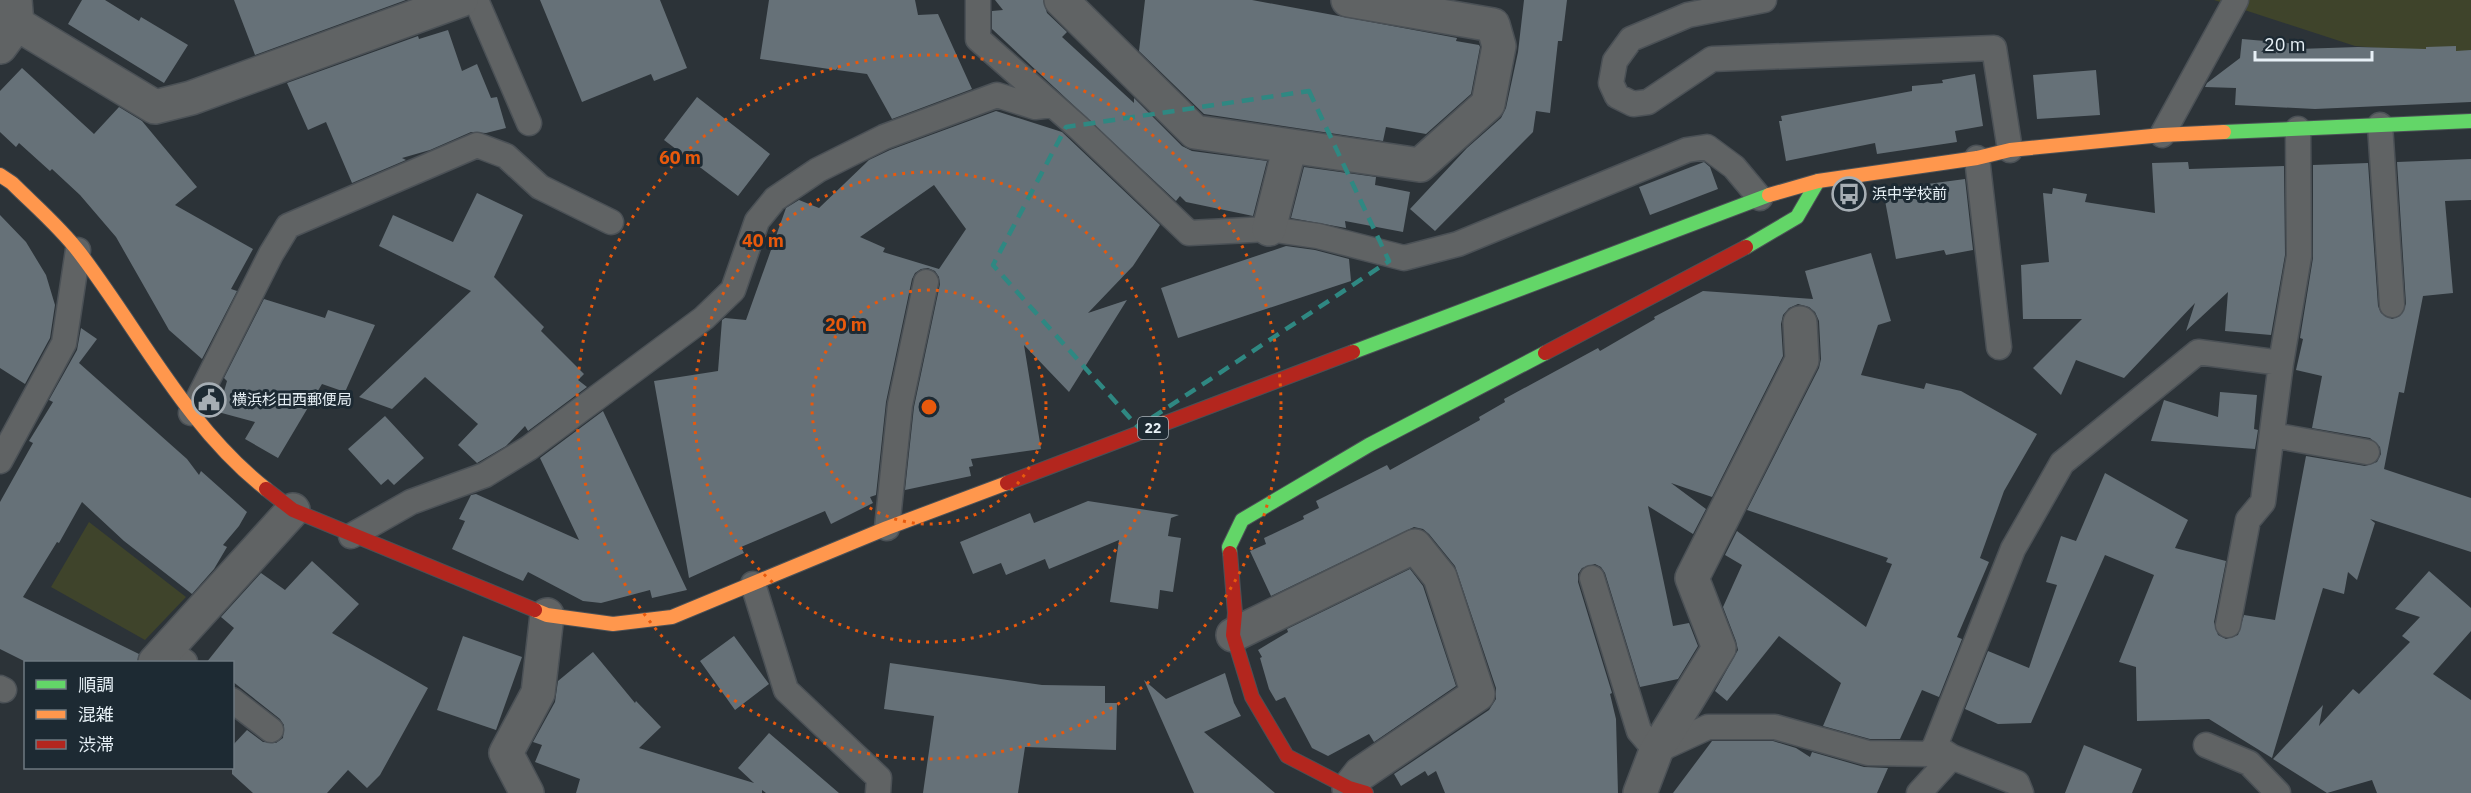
<svg xmlns="http://www.w3.org/2000/svg" width="2471" height="793" font-family="'IBM Plex Sans','Noto Sans JP',sans-serif">
	<style>
		.green { fill: #3f442b }
		.building { fill: #667178; fill-rule: evenodd }
		.lines { fill: none; stroke-linecap: round; stroke-linejoin: round }
		.lane-casing { stroke: #4b5156; stroke-width: 27 }
		.street-casing { stroke: #4b5156; stroke-width: 36 }
		.fast-casing { stroke: #4b5156; stroke-width: 16 }
		.slow-casing { stroke: #4b5156; stroke-width: 16 }
		.jam-casing { stroke: #4b5156; stroke-width: 16 }
		.lane { stroke: #606364; stroke-width: 24 }
		.street { stroke: #606364; stroke-width: 33 }
		.fast { stroke: #63d668; stroke-width: 14 }
		.slow { stroke: #ff974d; stroke-width: 14 }
		.jam { stroke: #b3261e; stroke-width: 14 }
		.marked { fill: none; stroke: #2f8882; stroke-width: 4.5; stroke-dasharray: 12 8; stroke-linejoin: round }
		.ring { fill: none; stroke: #e8590c; stroke-width: 3; stroke-dasharray: 3 6 }
		.labels { text-anchor: middle; stroke-width: 6; stroke-linejoin: round; paint-order: stroke }
		.shield { fill: #1d2a33; stroke: #aab5bc; stroke-width: 1.5 }
		.shield-label { font-size: 14px; font-weight: bold; fill: #e7f0f6 }
		.poi-label { font-size: 15px; fill: #e7f0f6; stroke: #1d2a33; text-anchor: start }
		.centre { fill: #e8590c; stroke: #1d2a33; stroke-width: 3 }
		.ring-label { font-size: 18px; text-anchor: middle; font-weight: bold; fill: #e8590c; stroke: #1d2a33; stroke-width: 6; stroke-linejoin: round; paint-order: stroke }
	</style>
	<rect width="100%" height="100%" fill="#2c3338"/>
	<!-- green -->
	<path class="green" d="M2214,0H2471V56L2355,46Z
		M89,522L186,597L145,640L51,587Z"/>
	<!-- building -->
	<path class="building" d="M82,0H105L139,21L141,17L188,45L164,83L68,24Z
		M234,0H406L255,55Z
		M540,0H660L687,68L654,81L651,74L582,102Z
		M769,0H915L918,15L938,14L972,89L892,119L867,74L837,70L838,67L836,70L760,59Z
		M995,0H1043L1047,13L1067,32L1062,37L1134,103V98L1182,146L1192,151L1267,161L1253,216L1186,202L1180,196L1176,201L992,29V11L1003,10Z
		M1145,0H1252L1457,38L1456,41L1479,45L1480,47L1471,94L1426,134L1386,127L1383,141L1204,114L1139,51Z
		M1524,0H1567L1562,41H1558L1550,113L1536,111L1533,132L1435,231L1410,209L1467,148L1501,118L1506,108L1518,52Z
		M448,30L462,71L477,64L491,98L497,97L506,128L486,133L471,132L430,150L402,158L406,160L352,183L326,122L308,130L287,83L418,36L419,39Z
		M2242,39L2298,44V49L2358,47L2426,49V47L2456,46V51L2471,50V102L2315,109L2235,105L2236,88L2205,87L2207,83L2240,58Z
		M22,68L94,134L119,107L142,121L197,187L175,205L253,249L231,289L237,291L202,359L169,330L116,237L80,195L52,169L50,171L19,143L16,147L0,132V91Z
		M2096,70L2100,115L2037,119L2033,75Z
		M1975,74L1983,126L1955,131L1957,142L1877,154L1875,143L1786,161L1779,121H1782L1781,116L1912,91V86L1943,83L1942,80Z
		M697,97L770,154L738,196L664,140Z
		M996,111L1062,132L1160,225L1133,266L1088,313L1127,300L1069,392L1024,345L1041,449L971,459L973,466L969,467L971,476L905,490L914,407L940,284L939,277L935,271L928,268L921,269L915,273L912,279L886,402L876,495L870,497L873,503L831,524L825,511L741,547L744,553L689,578L654,381L718,371L722,320L725,318L746,320L786,208L799,200L819,208L869,160L890,150ZM934,185L966,229L939,269L883,252L885,248L860,237Z
		M2471,159V200L2445,201L2453,293L2423,296L2404,393L2399,392L2384,469L2471,498V552L2370,519L2375,523L2357,580L2348,572L2344,594L2323,588L2272,758L2209,719L2137,721L2136,667L2119,662L2154,575L2105,555L2031,723L1998,724L1965,709L1988,651L2029,668L2057,585L2046,582L2061,536L2076,541L2105,473L2188,520L2175,548L2226,561L2214,622L2218,635L2226,639L2238,635L2244,615L2275,620L2306,456L2365,466L2377,462L2381,454L2380,447L2370,438L2312,428L2322,376L2296,370L2303,339L2300,338L2313,258V165L2368,163L2378,306L2381,313L2392,319L2400,316L2406,304L2397,162Z
		M1704,162L1710,167L1718,189L1650,215L1639,187Z
		M2188,162L2189,169L2284,166L2285,255L2271,335L2225,331L2228,292L2186,331L2195,303L2124,378L2076,360L2061,395L2033,368L2082,319H2023L2021,265L2049,262L2043,193L2052,194L2053,188L2087,194L2085,202L2155,213L2152,163Z
		M1304,167L1376,177L1375,185L1410,192L1403,232L1345,221L1346,228L1291,218Z
		M1965,179L1973,250L1946,255L1944,250L1896,259L1883,190Z
		M477,193L523,215L494,277L544,327L541,331L584,374L578,380L587,387L528,431L525,426L506,446L477,463L458,445L478,424L425,377L392,409L359,397L471,291L379,246L393,215L453,242Z
		M0,215L26,242L46,275L55,305L50,338L25,384L0,368Z
		M1286,246L1315,250L1349,259L1351,281L1178,338L1161,288Z
		M1871,253L1891,321L1878,325L1861,375L1924,389L1926,383L1961,391L2037,434L2004,491L1980,558L1989,562L1957,637L1962,639L1939,697L1922,690L1900,739H1870L1823,726L1841,683L1779,636L1727,701L1715,691L1738,650L1736,641L1723,607L1742,565L1725,555L1737,531L1866,627L1892,564L1886,562L1888,558L1747,510L1819,368L1821,359L1819,321L1815,312L1809,307L1798,304L1789,308L1783,315L1781,324L1783,356L1712,497L1671,483L1706,509L1693,534L1648,506L1673,626L1689,623L1698,646L1678,679L1640,687L1605,573L1601,567L1595,564L1582,568L1578,574V582L1612,693L1610,694L1616,719L1618,793H1445L1436,771L1428,776L1425,771L1401,786L1394,774L1489,710L1496,699V688L1455,566L1429,534L1423,529L1414,527L1271,596L1250,551L1266,544L1264,538L1304,519L1303,516L1319,508L1316,501L1387,465L1390,470L1480,420L1479,417L1505,402L1504,399L1598,348L1600,351L1655,319L1654,317L1703,291L1813,299L1805,271Z
		M264,299L325,318L328,310L375,325L345,392L322,384L278,458L245,439L255,422L218,412L227,381L224,378Z
		M81,328L97,339L79,363L187,459L199,475L201,471L247,512L239,526L223,545L227,547L214,569L192,594L124,541L82,502L59,543L57,542L23,597L139,654L137,663H28L0,649V502L33,443L29,441L53,402L49,400L77,350Z
		M2220,392L2257,395L2254,429L2258,430L2255,449L2151,441L2164,400L2218,417Z
		M603,411L687,590L652,598L650,590L601,603L583,601L528,572L523,581L452,549L465,521L459,519L471,495L476,494L579,540L540,458Z
		M385,416L424,458L394,485L388,479L381,485L348,449Z
		M1088,501L1179,515L1171,518L1168,536L1181,538L1173,592L1160,590L1158,609L1110,602L1119,540L1049,569L1045,559L1006,575L1001,563L973,574L960,542L1030,513L1034,523Z
		M312,561L359,604L332,633L428,688L380,775L367,788L348,770L327,793H253L232,774V746L247,730L263,742L276,743L283,738L284,725L280,719L232,681V663H206L234,628L221,617L261,573L285,590Z
		M1410,569L1423,586L1456,686L1374,742L1369,734L1328,756L1312,748L1285,697L1276,701L1269,689L1260,658L1262,657L1258,650L1288,632L1287,629Z
		M2429,571L2471,608V631L2433,674L2471,700V793H2377L2372,780L2327,793L2273,759L2323,705L2319,726L2353,689L2359,694L2410,642L2402,636L2420,617L2395,609Z
		M463,636L522,657L496,730L437,710Z
		M734,636L769,684L735,710L700,661Z
		M593,652L635,703L636,701L661,727L639,748L754,783L738,768L769,733L839,793H766L762,790V793H576L580,779L535,762L542,745L533,742L555,702L558,681Z
		M890,663L1042,685L1105,686V703H1117L1116,750L1025,747L1018,793H923L934,716L884,709Z
		M1225,673L1234,703L1241,716L1204,732L1275,793H1194L1144,680L1166,699Z
		M1712,741H1773L1796,748L1810,757L1812,752L1864,767L1888,768L1877,793H1673Z
		M2084,745L2142,769L2132,793H2065Z"/>
	<g class="lines">
		<defs>
			<path id="lane" d="M476,0L529,123
				M978,0V39L1079,128L1189,233L1269,229L1318,236L1404,258L1458,244L1687,150L1707,147L1734,167L1760,198
				M1764,0L1688,15L1631,39L1615,61L1611,83L1617,96L1633,104L1648,102L1712,59L1994,48L2010,150
				M2380,125L2392,305
				M2162,135L2236,0
				M1977,158L1999,347
				M191,413L271,254L288,226L477,145L506,156L540,187L611,222
				M2272,435L2367,452
				M0,461L64,343L78,250
				M887,528L900,405L926,282
				M351,536L411,502L485,475L529,448L704,318L733,290L757,221L775,199L818,170L884,137L997,95L1035,107L1053,105
				M1592,578L1639,731L1656,751L1708,727H1775L1868,753L1929,754L1935,746L1952,757L2017,783L2021,793
				M753,584L786,690L879,778L878,793
				M2228,625L2248,520L2263,502L2281,363L2299,256L2298,129
				M168,649L185,662
				M0,688L4,690
				M232,700L271,730
				M2206,745L2249,763L2278,793
				M1935,746L2013,549L2062,463L2198,352L2281,363
				M1919,793L1952,757"/>
			<path id="street" d="M1061,0L1195,132L1420,165L1488,104L1499,46L1493,25L1348,0
				M17,24L155,107L191,98L461,0
				M0,47L17,24L15,0
				M1269,229L1290,146
				M1233,635L1415,546L1440,577L1478,694L1360,774L1349,788
				M155,662L293,510
				M527,793L506,753L538,693L547,615
				M1640,793L1656,751L1719,648L1692,578L1802,360L1800,323"/>
			<path id="fast" d="M2224,132L2471,121
				M1746,247L1797,217L1818,181
				M1353,352L1769,195
				M1230,553L1229,547L1242,520L1369,445L1545,353"/>
			<path id="slow" d="M0,175L12,183C34,205 60,227 79,252C140,332 186,426 266,489
				M1769,195L1818,181L1977,158L2010,150L2162,135L2224,132
				M535,610L547,615L613,624L672,617L887,528L1007,483"/>
			<path id="jam" d="M1545,353L1746,247
				M1007,483L1353,352
				M266,489L293,510L535,610
				M1230,553L1235,613L1233,635L1252,697L1287,756L1349,788L1366,793"/>
		</defs>
		<!-- lane casing -->
		<use href="#lane" class="lane-casing"/>
		<!-- street casing -->
		<use href="#street" class="street-casing"/>
		<!-- fast casing -->
		<use href="#fast" class="fast-casing"/>
		<!-- slow casing -->
		<use href="#slow" class="slow-casing"/>
		<!-- jam casing -->
		<use href="#jam" class="jam-casing"/>
		<!-- lane -->
		<use href="#lane" class="lane"/>
		<!-- street -->
		<use href="#street" class="street"/>
		<!-- fast -->
		<use href="#fast" class="fast"/>
		<!-- slow -->
		<use href="#slow" class="slow"/>
		<!-- jam -->
		<use href="#jam" class="jam"/>
	</g>
	<!-- marked area -->
	<path class="marked" d="M1309,91L1389,261L1138,427L993,265L1066,127Z"/>
	<!-- distance rings -->
	<g class="ring">
		<circle cx="929" cy="407" r="117"/>
		<circle cx="929" cy="407" r="235"/>
		<circle cx="929" cy="407" r="352"/>
	</g>
	<!-- icons -->
	<defs>
		<symbol id="bus-ring" viewBox="-11 -11 22 22"><circle r="9.5" fill="#1d2a33" stroke="#a6aeb4" stroke-width="1.5"/><path d="M-5-6H5V4H4V6H2V4H-2V6H-4V4H-5ZM-3.5-4V0h7V-4ZM-3.5 1.2v1.5H-2V1.2ZM2 1.2v1.5H3.5V1.2Z" fill="#a6aeb4"/></symbol>
		<symbol id="civic-ring" viewBox="-11 -11 22 22"><circle r="9.5" fill="#1d2a33" stroke="#a6aeb4" stroke-width="1.5"/><path d="M-.6-6.5H3V-4.5H.6V-3L4-1V1h2V6H-6V1h2V-1L-.6-3ZM-1.2 2.5V6h2.4V2.5Z" fill="#a6aeb4"/></symbol>
	</defs>
	<g fill-rule="evenodd">
		<use href="#bus-ring" x="1830" y="175" width="38" height="38"/>
		<use href="#civic-ring" x="190" y="381" width="38" height="38"/>
	</g>
	<g class="labels">
		<!-- shield labels -->
		<rect class="shield" x="1138" y="417" width="30" height="22" rx="4.5"/>
		<g class="shield-label">
			<text x="1153" y="433">22</text>
		</g>
		<!-- poi labels -->
		<g class="poi-label">
			<text x="1872" y="199">浜中学校前</text>
			<text x="232" y="405">横浜杉田西郵便局</text>
		</g>
	</g>
	<circle cx="929" cy="407" r="9" class="centre"/>
	<g class="ring-label">
		<text x="680" y="164">60 m</text>
		<text x="763" y="247">40 m</text>
		<text x="846" y="331">20 m</text>
	</g>
	<!-- legend -->
	<rect x="24" y="661" width="210" height="108" fill="#1d2a33" stroke="#6e7981" stroke-width="1.5"/>
	<rect x="36" y="680" width="30" height="9" fill="#63d668" stroke="#6e7981" stroke-width="1.5"/>
	<text x="78" y="691" font-size="18" fill="#e7f0f6">順調</text>
	<rect x="36" y="710" width="30" height="9" fill="#ff974d" stroke="#6e7981" stroke-width="1.5"/>
	<text x="78" y="721" font-size="18" fill="#e7f0f6">混雑</text>
	<rect x="36" y="740" width="30" height="9" fill="#b3261e" stroke="#6e7981" stroke-width="1.5"/>
	<text x="78" y="751" font-size="18" fill="#e7f0f6">渋滞</text>
	<!-- scale -->
	<path d="M2255 51v9h117v-9" fill="none" stroke="#e7f0f6" stroke-width="3"/>
	<text x="2264" y="51" font-size="18" fill="#e7f0f6" stroke="#1d2a33" stroke-width="4.5" paint-order="stroke">20 m</text>
</svg>
